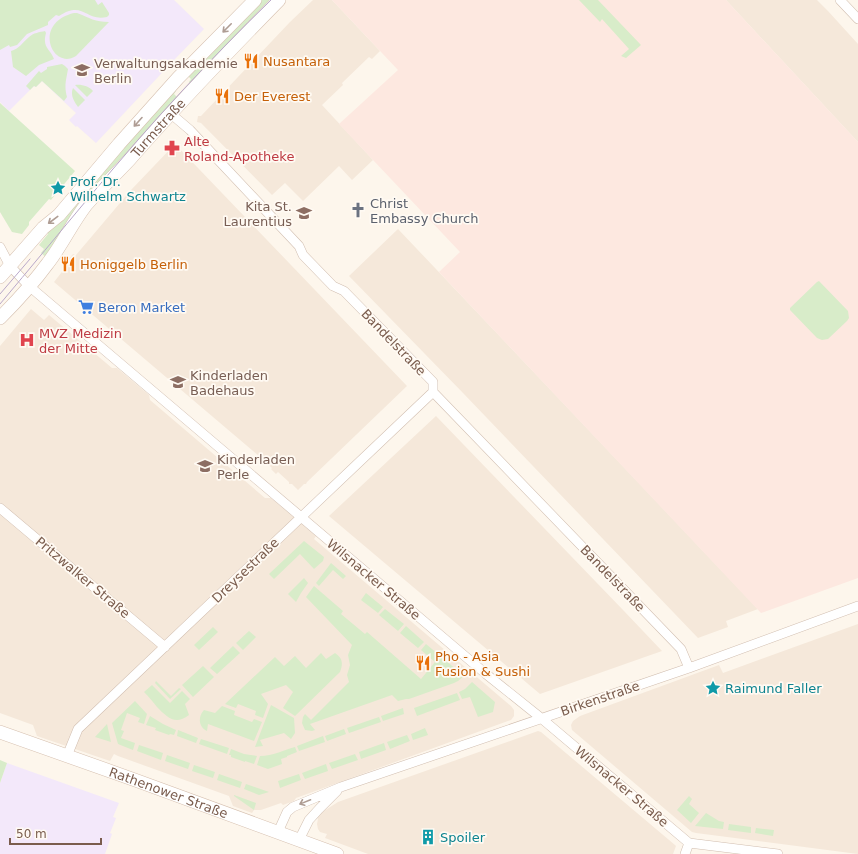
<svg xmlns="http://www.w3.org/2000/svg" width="858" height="854" font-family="'DejaVu Sans',sans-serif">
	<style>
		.residential { fill: #f5e8da }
		.commercial { fill: #fde8e0 }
		.education { fill: #f3e8fa }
		.green { fill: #d8ecc9 }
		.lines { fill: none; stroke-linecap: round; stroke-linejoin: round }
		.street-casing { stroke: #d1beb0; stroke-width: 10 }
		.secondary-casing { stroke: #d6c0b0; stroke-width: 14 }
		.street { stroke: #fff; stroke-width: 9 }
		.secondary { stroke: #fff; stroke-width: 13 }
		.tram { stroke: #b9a8c9; stroke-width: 1 }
		.oneway { stroke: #af9d94 }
		.labels { text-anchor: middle; stroke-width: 3.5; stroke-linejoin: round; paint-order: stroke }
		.food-label { font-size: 13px; fill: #c56008; stroke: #fffaf3; text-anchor: start }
		.education-label { font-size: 13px; fill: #785e54; stroke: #fffaf3; text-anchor: start }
		.street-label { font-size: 13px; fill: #7a5c4d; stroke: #fffaf3 }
		.health-label { font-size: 13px; fill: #be3a42; stroke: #fffaf3; text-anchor: start }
		.culture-label { font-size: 13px; fill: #0d838f; stroke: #fffaf3; text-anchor: start }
		.worship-label { font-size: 13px; fill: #5b616d; stroke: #fffaf3; text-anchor: start }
		.shop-label { font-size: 13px; fill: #366cbe; stroke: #fffaf3; text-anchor: start }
	</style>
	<rect width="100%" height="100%" fill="#fdf6ec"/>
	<!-- residential -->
	<path class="residential" d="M313,0H332L380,51L372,59L369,57L342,83L343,85L322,105L373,160L352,180L339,166L303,201L285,183L272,195L201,123L197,122L198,116H201L290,22Z
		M726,0H817L828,11L858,44V142Z
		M175,144L407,386L307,482L306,484H304L298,490L292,484H289V482L278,472L276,474L271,469L272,468L259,456L54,282L65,268L63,266L73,254L76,255L131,190Z
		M398,229L582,423L758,609L726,621L728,627L698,638L463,393L349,276Z
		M31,309L44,320L49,315L112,368H117L149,395L150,400L265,498H271L316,536L314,539L511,706L514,710V716L511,720L296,798L294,801L283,805L281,803L261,810H254L252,813L233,806L229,796L118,756L114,754L110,761L37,736L33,725L0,713V346Z
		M436,416L624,611L662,651L540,694L329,516Z
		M858,624V854L696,833L692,832L572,730L571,725L573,721L580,716L719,665L723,673Z
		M538,731L541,732L675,845L676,846L673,854H368L325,838L327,834L320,832L318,829L317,824L318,819L316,816L338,802Z"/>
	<!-- commercial -->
	<path class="commercial" d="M332,0H726L858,142V578L761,613L439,272L460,252L339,124L398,70Z"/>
	<!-- education -->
	<path class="education" d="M74,0H174L204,29L175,59L96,143L77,126L76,127L69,120L76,113L42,81L36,87L34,86L9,111L0,102V43Z
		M7,763L119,803L113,817L116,818L110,833L112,834L105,854H0V783Z"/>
	<!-- green -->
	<path class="green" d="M0,0H95L98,5L102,2L109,13V15L107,17C85,22 84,0 59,16L56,15L48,22V25L27,34L17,45L10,47L9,45L0,50Z
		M258,0H275L192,85L189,82L191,79L186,74Z
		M579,0H598L641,45L626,58L621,56L629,49L602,19L600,22Z
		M74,13H77C90,18 95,22 109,22L76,56C52,71 32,23 74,13Z
		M45,31L46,33C42,48 50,48 54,59L39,65L26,76L13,67L11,51C19,49 23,42 29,37C33,33 40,32 45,31Z
		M62,64L65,66L68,69C66,81 64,86 67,97L64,101L42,81L36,87L34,86L30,90L26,86L39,71L41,73L47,69V67Z
		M75,85C81,84 89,86 93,91L87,97Z
		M73,88L85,100L78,107C74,101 70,95 73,88Z
		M173,88L176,91L174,94L179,99L48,259L41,253L44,249L39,245L48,234L47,232Z
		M0,103L75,171L51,200L49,199L29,222V225L22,234L12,232L0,212Z
		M819,281L848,311L849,318L847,321L828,339L822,340L817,338L790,310V308L817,282Z
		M304,541L324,557L323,561L314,569L300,554L274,579L269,574Z
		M331,563L346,576L343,579L333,570L319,586L316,583Z
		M304,578L308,583L301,593L296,602L288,594Z
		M314,586L343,611L341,614L365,634L367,632L421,679L435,662L421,650L426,644L464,676L458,681L454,683L409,699H406L398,701L392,695L310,724L315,730L312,731L305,730L302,723L303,717L305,714L311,720L349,682L347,675L350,665L348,655L352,645L306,597Z
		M366,593L383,607L378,613L361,600Z
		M385,609L404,624L398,631L379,615Z
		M406,626L424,642L418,648L400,633Z
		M213,627L218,632L199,650L194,645Z
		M249,631L256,637L243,650L236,643Z
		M233,646L240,653L217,674L210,668Z
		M321,653L326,659L335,653C343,658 343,664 340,672L295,716L283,708L293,692L286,685L261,694L268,704L263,718L255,715L256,711L238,704L236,708L225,704L275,657L284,666L295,656L306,668Z
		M203,666L214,677L193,697L182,685Z
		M156,681L171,696L179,688L181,689L170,699L155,683Z
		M472,682L495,702L493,712L478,717L470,697L462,699L459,692L465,689Z
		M152,685L170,703L182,691L190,699L185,704L189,715C175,726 167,717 157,707C153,702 149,697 144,692Z
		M457,693L460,700L417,716L414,708Z
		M135,701L147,714L144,724L138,722L140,718L127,713L121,730L124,731L121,738L135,743L133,750L118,744L112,723Z
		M271,705L294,718L295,733L291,739L284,733L260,740L263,746L255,747Z
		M222,706L235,711L234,715L252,722L254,719L262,722L254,741L208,724L207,731C198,727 198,716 204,710L215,713Z
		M403,708L404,714L383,721L381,716Z
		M150,716L163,724L176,730L174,735L170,734L169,735L155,730L156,728L146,725Z
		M379,717L381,722L349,733L347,728Z
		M107,724L111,742L95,737Z
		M425,728L428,735L413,740L411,734Z
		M344,729L346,734L327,741L325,736Z
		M178,730L198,738L196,743L177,736Z
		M407,735L410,741L390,749L387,742Z
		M323,736L325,742L299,751L297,746Z
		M201,739L229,748L227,754L199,744Z
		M384,743L386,750L361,759L359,752Z
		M139,745L163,753L161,760L137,751Z
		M295,747L297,752L287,756V757L281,759L282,764L268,769L257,765L260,756C273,756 283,750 295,747Z
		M231,749L244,754L257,756L254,764L245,761V762L231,757V755H229Z
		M355,754L358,760L332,769L329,763Z
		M167,755L190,763L188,769L165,761Z
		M0,760L7,763L0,783Z
		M326,764L328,771L305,779L302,773Z
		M194,765L215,772L213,778L192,771Z
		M219,774L242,782L240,788L217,780Z
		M299,774L301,780L280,788L278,781Z
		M246,784L269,792L259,795L244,789Z
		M234,795L256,803L254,810L234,796Z
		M689,796L692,799L689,804L699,813L691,823L677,810Z
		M706,813L719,821L724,822L723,829L695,826Z
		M729,824L751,827V833L728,830Z
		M756,828L774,830L773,836L755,833Z"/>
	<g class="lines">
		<defs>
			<path id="street" d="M840,0L858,19
				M170,113L190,130L299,246L303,255L333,286L344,291L433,382V392L681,649L689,668
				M0,247L10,266L29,286L486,674L541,718L689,843L778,854
				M0,508L165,647
				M67,756L78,729L433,392
				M278,832L287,812L293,807L341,787L689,668L858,606
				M299,840L309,820L319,809L337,791
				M685,854L689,843"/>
			<g id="secondary">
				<path d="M0,277L43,228L59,215L119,144L178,78L255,0"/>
				<path id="s1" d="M0,318C16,302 34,282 48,263C62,245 72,223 86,205C100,189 116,174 130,159C178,104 228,52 279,0"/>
				<path id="s2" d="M0,732L135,780L337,854"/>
			</g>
		</defs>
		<!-- street casing -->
		<use href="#street" class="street-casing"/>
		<!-- secondary casing -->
		<use href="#secondary" class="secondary-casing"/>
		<!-- street -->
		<use href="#street" class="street"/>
		<!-- secondary -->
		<use href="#secondary" class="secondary"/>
		<!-- tram -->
		<path class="tram" d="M0,294L30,259
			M0,304C60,233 118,160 182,91C211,60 240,30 271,0"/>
	</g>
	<!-- one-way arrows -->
	<defs><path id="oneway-shaft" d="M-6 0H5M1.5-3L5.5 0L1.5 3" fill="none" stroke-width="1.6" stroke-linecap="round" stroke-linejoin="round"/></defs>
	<g class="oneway">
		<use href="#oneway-shaft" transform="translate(227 28) rotate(135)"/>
		<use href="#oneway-shaft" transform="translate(138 122) rotate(132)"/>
		<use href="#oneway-shaft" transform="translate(53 220) rotate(143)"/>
		<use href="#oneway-shaft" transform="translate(305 802) rotate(158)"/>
	</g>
	<!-- icons -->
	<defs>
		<symbol id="restaurant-bare" viewBox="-9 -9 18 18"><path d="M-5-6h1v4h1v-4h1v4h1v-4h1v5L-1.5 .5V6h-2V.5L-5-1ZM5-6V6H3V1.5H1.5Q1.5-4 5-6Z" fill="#e8710a" stroke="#fffaf3" stroke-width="2.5" paint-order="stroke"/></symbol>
		<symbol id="university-bare" viewBox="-9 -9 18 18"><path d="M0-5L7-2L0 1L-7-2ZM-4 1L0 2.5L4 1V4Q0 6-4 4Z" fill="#8d6e63" stroke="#fffaf3" stroke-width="2.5" paint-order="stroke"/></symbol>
		<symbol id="pharmacy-bare" viewBox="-9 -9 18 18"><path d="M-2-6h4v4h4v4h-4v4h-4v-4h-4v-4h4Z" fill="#e0444e" stroke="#fffaf3" stroke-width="2.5" paint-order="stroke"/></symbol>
		<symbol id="sight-bare" viewBox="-9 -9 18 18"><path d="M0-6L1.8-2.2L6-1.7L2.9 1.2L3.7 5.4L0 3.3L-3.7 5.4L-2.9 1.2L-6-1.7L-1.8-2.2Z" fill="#0f9aa8" stroke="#fffaf3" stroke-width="2.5" paint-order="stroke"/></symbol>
		<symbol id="church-bare" viewBox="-9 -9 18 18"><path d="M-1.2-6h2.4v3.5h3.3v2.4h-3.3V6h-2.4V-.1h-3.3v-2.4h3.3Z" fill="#6b7280" stroke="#fffaf3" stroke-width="2.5" paint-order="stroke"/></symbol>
		<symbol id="school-bare" viewBox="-9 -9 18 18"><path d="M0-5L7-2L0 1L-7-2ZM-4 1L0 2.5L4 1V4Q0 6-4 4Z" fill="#8d6e63" stroke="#fffaf3" stroke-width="2.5" paint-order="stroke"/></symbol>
		<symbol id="supermarket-bare" viewBox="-9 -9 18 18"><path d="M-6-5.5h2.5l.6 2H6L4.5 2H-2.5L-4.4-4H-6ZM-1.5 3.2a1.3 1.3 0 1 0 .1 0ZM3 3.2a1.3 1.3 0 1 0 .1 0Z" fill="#3f7fe0" stroke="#fffaf3" stroke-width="2.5" paint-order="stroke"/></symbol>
		<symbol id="hospital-bare" viewBox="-9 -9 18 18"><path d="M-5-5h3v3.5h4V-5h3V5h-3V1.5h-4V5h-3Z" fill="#e0444e" stroke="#fffaf3" stroke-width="2.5" paint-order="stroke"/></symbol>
		<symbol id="building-bare" viewBox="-9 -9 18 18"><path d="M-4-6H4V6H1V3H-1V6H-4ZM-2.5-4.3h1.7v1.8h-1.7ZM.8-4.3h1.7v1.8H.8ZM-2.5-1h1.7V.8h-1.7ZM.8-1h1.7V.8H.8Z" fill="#0f9aa8" stroke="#fffaf3" stroke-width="2.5" paint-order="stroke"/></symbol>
	</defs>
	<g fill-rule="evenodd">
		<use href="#restaurant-bare" x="240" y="50" width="22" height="22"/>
		<use href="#university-bare" x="71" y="59" width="22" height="22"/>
		<use href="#restaurant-bare" x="211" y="85" width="22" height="22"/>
		<use href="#pharmacy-bare" x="161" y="137" width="22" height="22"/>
		<use href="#sight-bare" x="47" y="177" width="22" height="22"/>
		<use href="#church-bare" x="347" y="199" width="22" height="22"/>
		<use href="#school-bare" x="293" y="202" width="22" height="22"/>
		<use href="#restaurant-bare" x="57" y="253" width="22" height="22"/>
		<use href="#supermarket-bare" x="75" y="296" width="22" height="22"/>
		<use href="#hospital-bare" x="16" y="329" width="22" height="22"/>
		<use href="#school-bare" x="167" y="371" width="22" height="22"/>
		<use href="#school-bare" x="194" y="455" width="22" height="22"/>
		<use href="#restaurant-bare" x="412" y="652" width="22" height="22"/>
		<use href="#sight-bare" x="702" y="677" width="22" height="22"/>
		<use href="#building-bare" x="417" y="826" width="22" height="22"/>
	</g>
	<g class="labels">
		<!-- food labels -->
		<g class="food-label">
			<text x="263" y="66">Nusantara</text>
			<text x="234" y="101">Der Everest</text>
			<text x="80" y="269">Honiggelb Berlin</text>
			<text x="435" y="661">Pho - Asia<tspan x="435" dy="15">Fusion &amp; Sushi</tspan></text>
		</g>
		<!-- education labels -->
		<g class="education-label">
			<text x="94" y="68">Verwaltungsakademie<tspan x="94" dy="15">Berlin</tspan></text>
			<text x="292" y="211" text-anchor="end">Kita St.<tspan x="292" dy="15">Laurentius</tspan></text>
			<text x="190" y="380">Kinderladen<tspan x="190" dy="15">Badehaus</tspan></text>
			<text x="217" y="464">Kinderladen<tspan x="217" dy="15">Perle</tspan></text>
		</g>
		<!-- street labels -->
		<g class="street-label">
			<text dy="5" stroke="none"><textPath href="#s1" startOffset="248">Turmstraße</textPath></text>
			<text transform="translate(394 342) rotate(46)" y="5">Bandelstraße</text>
			<text transform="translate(245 570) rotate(-44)" y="5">Dreysestraße</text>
			<text transform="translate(83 577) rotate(40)" y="5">Pritzwalker Straße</text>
			<text transform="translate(613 578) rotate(46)" y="5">Bandelstraße</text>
			<text transform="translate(374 579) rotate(40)" y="5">Wilsnacker Straße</text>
			<text transform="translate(600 698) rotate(-19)" y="5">Birkenstraße</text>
			<text transform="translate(622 786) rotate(40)" y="5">Wilsnacker Straße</text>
			<text dy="5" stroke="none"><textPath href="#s2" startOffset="179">Rathenower Straße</textPath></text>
		</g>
		<!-- health labels -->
		<g class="health-label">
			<text x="184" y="146">Alte<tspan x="184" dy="15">Roland-Apotheke</tspan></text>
			<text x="39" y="338">MVZ Medizin<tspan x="39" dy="15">der Mitte</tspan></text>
		</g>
		<!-- culture labels -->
		<g class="culture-label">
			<text x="70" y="186">Prof. Dr.<tspan x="70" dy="15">Wilhelm Schwartz</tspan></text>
			<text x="725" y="693">Raimund Faller</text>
			<text x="440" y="842">Spoiler</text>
		</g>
		<!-- worship labels -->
		<g class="worship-label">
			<text x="370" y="208">Christ<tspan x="370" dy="15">Embassy Church</tspan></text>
		</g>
		<!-- shop labels -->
		<g class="shop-label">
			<text x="98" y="312">Beron Market</text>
		</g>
	</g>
	<!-- scale -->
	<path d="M10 838v6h91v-6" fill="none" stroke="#7a5c4d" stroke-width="2"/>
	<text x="16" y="838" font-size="12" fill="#7a5c4d" stroke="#fffaf3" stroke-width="3" paint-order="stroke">50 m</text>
</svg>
